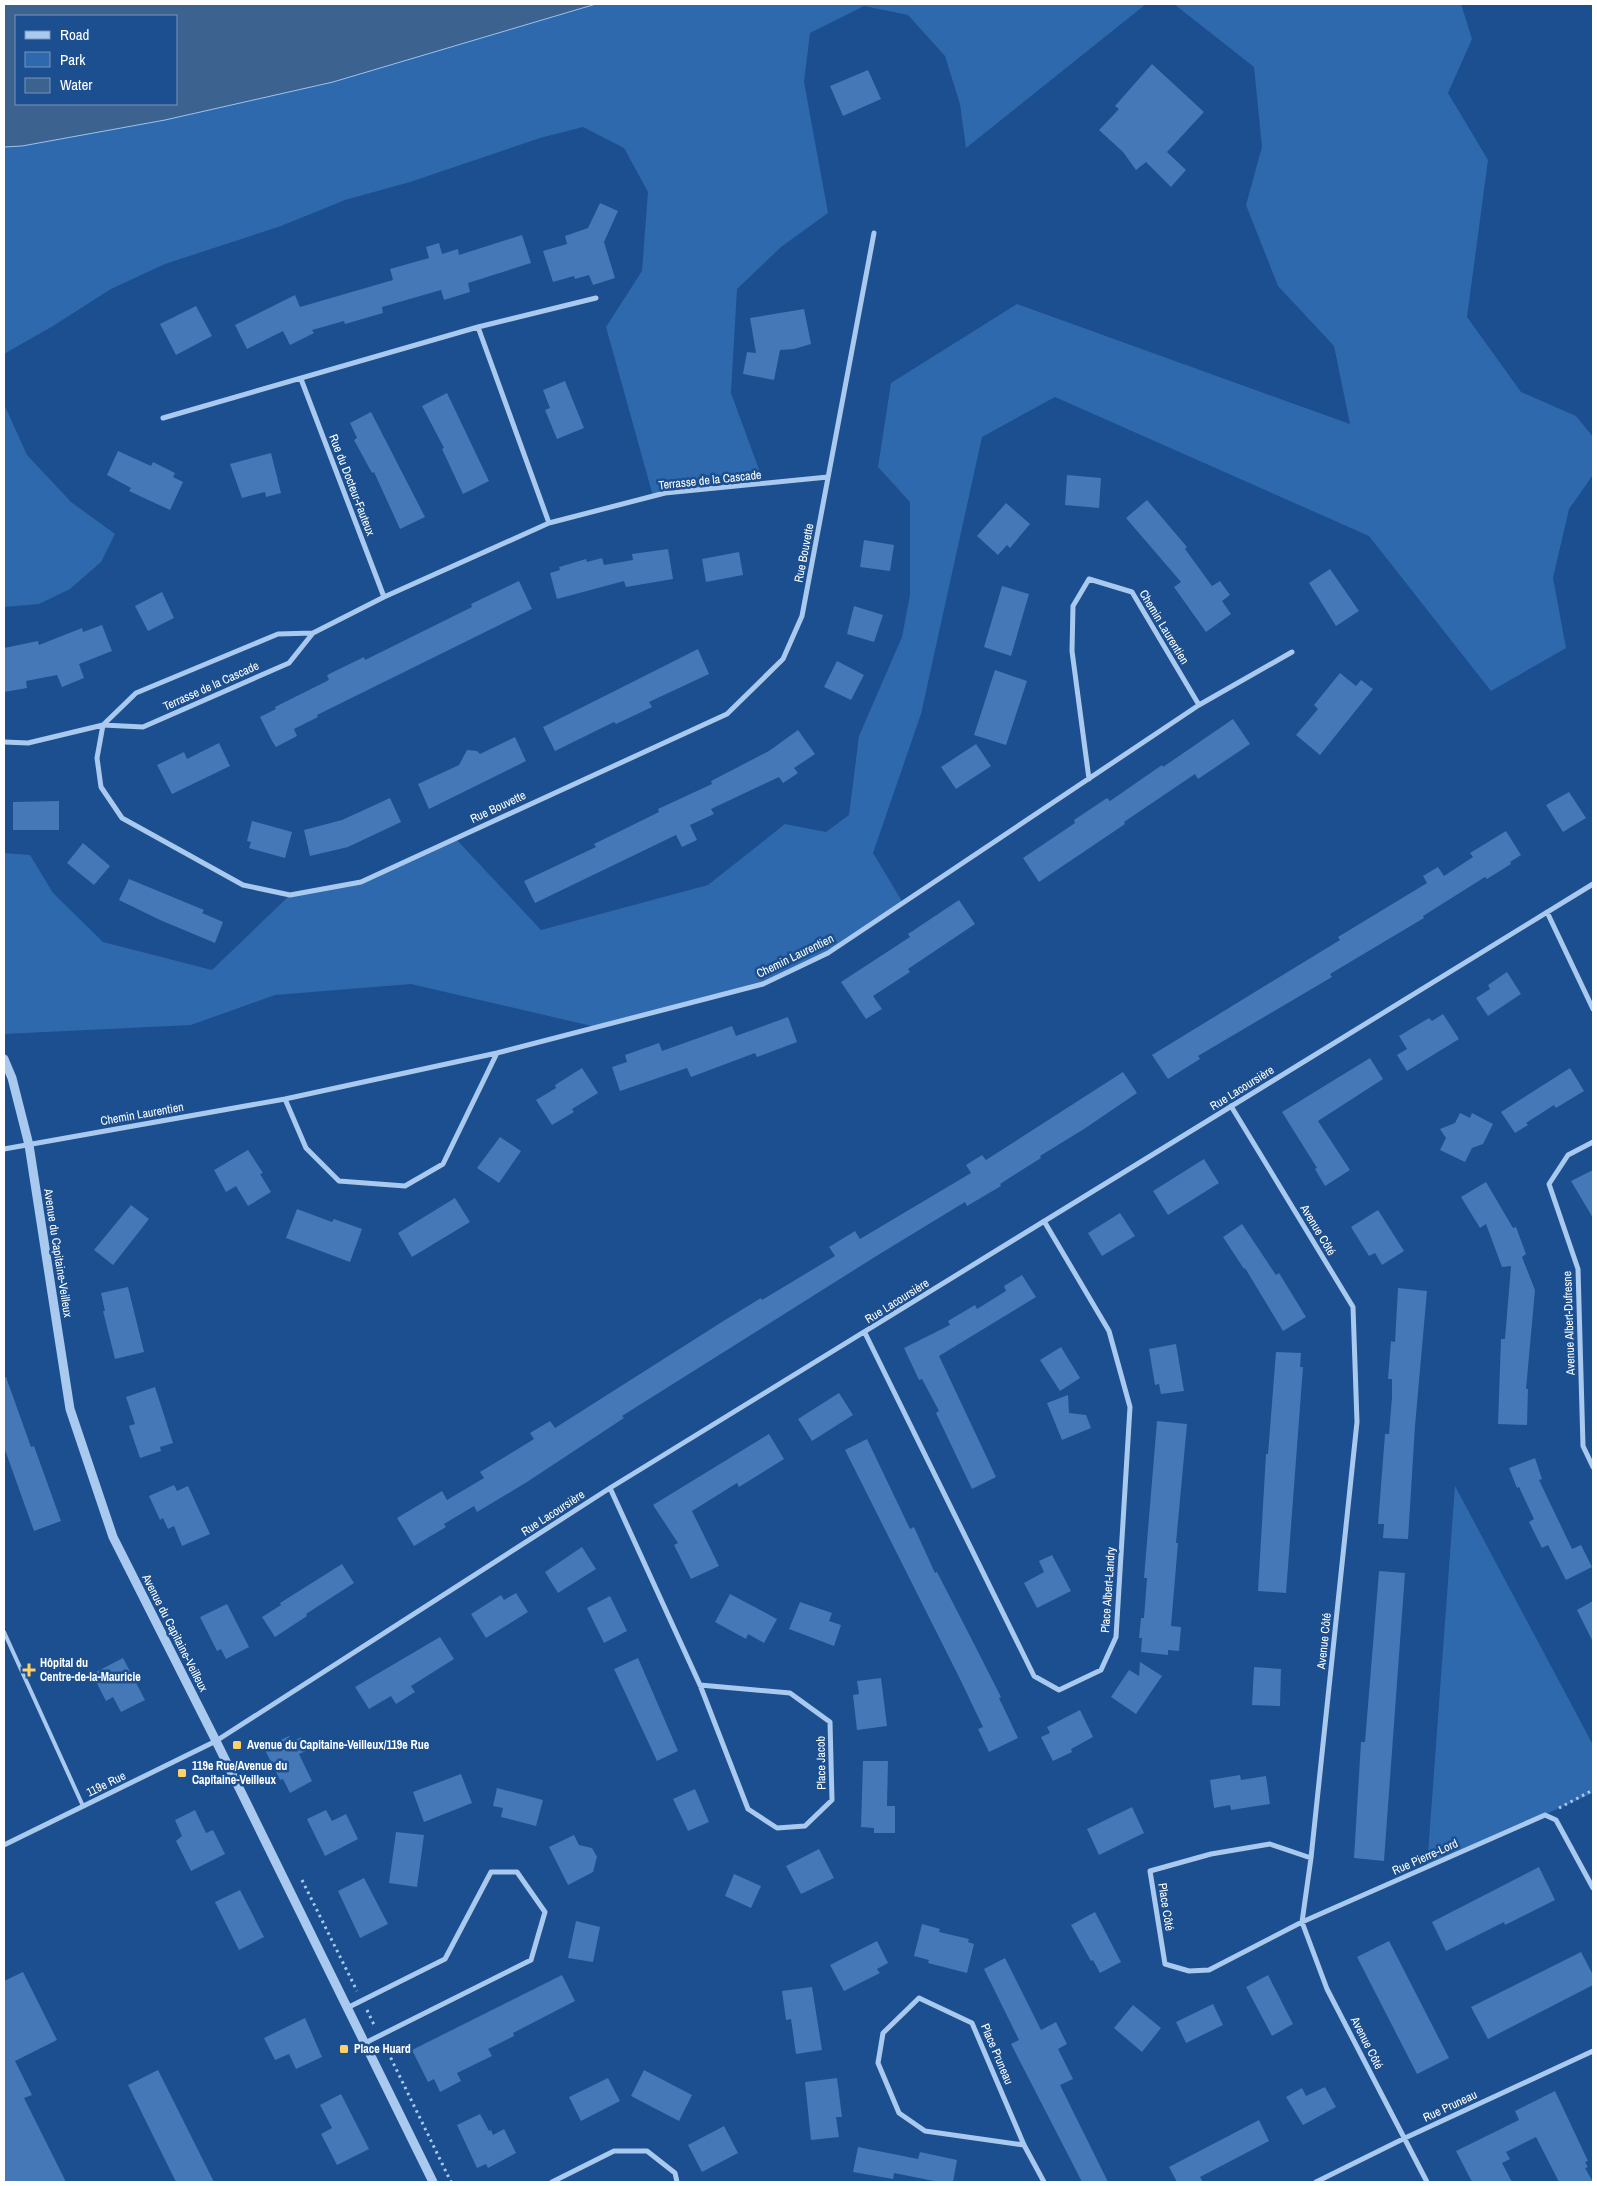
<svg xmlns="http://www.w3.org/2000/svg" width="1597" height="2186" font-family="'Archivo Narrow',sans-serif">
	<style>
		.green { fill: #2e69ad }
		.water { fill: #3c6290; stroke: #9cc4f0; fill-rule: evenodd }
		.building { fill: #4478b7 }
		.lines { fill: none; stroke-linecap: round; stroke-linejoin: round }
		.path { stroke: #a9c9ee; stroke-width: 3; stroke-dasharray: 2.5 4; stroke-linecap: butt }
		.service { stroke: #a9c9ee; stroke-width: 4 }
		.minor { stroke: #a9c9ee; stroke-width: 5 }
		.tertiary { stroke: #a9c9ee; stroke-width: 9 }
		.poi-dot { fill: #ffd166; stroke: #1b4f8f; stroke-width: 2 }
		.labels { text-anchor: middle; stroke-width: 5; stroke-linejoin: round; paint-order: stroke }
		.street-label { font-size: 12px; fill: #fff; stroke: #1b4f8f }
		.poi-label { font-size: 12px; font-weight: bold; fill: #fff; stroke: #1b4f8f; text-anchor: start }
	</style>
	<rect width="100%" height="100%" fill="#1b4f8f"/>
	<!-- green -->
	<path class="green" d="M596,4H1146L966,148L960,104L945,56L908,15L864,6L810,33L804,82L828,213L781,247L737,289L731,393L761,475L653,496L606,327L642,271L648,192L624,148L583,127L540,138L410,182L345,200L281,226L165,264L111,289L53,326L4,354V147L22,146L333,82Z
		M1174,4H1461L1472,39L1448,93L1488,160L1467,317L1521,392L1576,416L1593,437V475L1569,509L1553,578L1566,648L1491,691L1369,536L1055,397L982,437L921,714L873,853L903,903L828,953L763,984L596,1027L411,984L275,995L191,1025L4,1034V853L30,855L53,893L103,942L212,970L290,895L361,882L455,838L541,930L708,885L785,824L826,832L849,815L859,736L902,637L910,595V502L878,467L891,383L1017,304L1350,424L1334,346L1278,286L1246,205L1262,147L1254,67Z
		M4,404L27,455L71,502L115,534L101,562L70,589L39,604L4,607Z
		M1455,1486L1593,1745V1793L1427,1867Z"/>
	<!-- water -->
	<path class="water" d="M4,4H596L333,82L165,120L22,146L4,147ZM16,16H176V104H16Z"/>
	<!-- building -->
	<path class="building" d="M1152,64L1204,112L1167,152L1186,170L1171,187L1146,162L1136,170L1123,152L1099,130L1119,109L1115,106Z
		M868,70L881,99L843,116L830,86Z
		M600,203L618,211L604,242L615,278L593,285L589,275L575,279L574,276L553,282L543,251L567,244L565,236L588,228Z
		M522,235L531,263L468,283L470,292L444,300L441,290L382,307L383,313L345,324L344,321L312,330L314,333L290,345L283,331L247,349L235,325L295,295L300,307L393,280L390,269L429,258L426,247L439,243L442,254L458,249L459,255Z
		M196,306L212,336L176,355L160,324Z
		M804,309L811,344L794,349L780,350L774,380L743,374L747,352L756,353L750,318Z
		M565,381L584,428L557,439L545,410L550,408L543,390Z
		M447,393L489,481L463,494L442,449L444,448L422,406Z
		M371,412L425,517L400,529L374,472L372,473L354,440L357,438L350,423Z
		M118,451L151,466L153,462L175,473L173,477L183,482L170,510L129,491L131,488L107,475Z
		M271,453L281,493L266,497L265,492L242,498L230,464Z
		M1067,475L1101,478L1099,508L1065,505Z
		M1147,500L1187,547L1185,549L1212,586L1220,581L1230,595L1222,601L1231,614L1206,632L1174,587L1181,582L1126,518Z
		M1006,503L1030,524L1010,548L1007,545L998,555L977,536Z
		M864,540L894,545L890,571L860,567Z
		M668,549L673,579L626,587L624,581L557,599L550,573L560,570L559,567L586,559L587,562L602,558L604,565L633,560L632,554Z
		M739,552L743,575L706,582L702,559Z
		M1330,569L1359,611L1336,626L1309,583Z
		M519,581L532,609L317,715L318,717L294,729L297,736L276,747L272,741L260,717L276,709L275,707L329,680L327,675L364,657L365,660L472,607L471,604Z
		M1002,586L1029,594L1011,656L984,647Z
		M162,592L174,618L148,631L135,606Z
		M854,606L883,615L874,642L847,634Z
		M102,625L112,651L79,664L84,678L62,687L57,675L26,681L27,688L4,692V648L38,641L39,645L82,628L83,632Z
		M698,649L709,674L649,702L652,707L616,724L614,722L555,751L543,727Z
		M837,661L864,675L851,700L824,687Z
		M995,670L1027,681L1006,745L974,735Z
		M1340,673L1356,686L1361,680L1373,689L1320,755L1296,735L1318,709L1314,705Z
		M1233,719L1250,744L1198,779L1195,774L1124,822L1125,824L1039,882L1023,858L1075,823L1074,820L1107,798L1110,801L1162,765L1163,767Z
		M798,730L815,754L794,768L798,773L783,783L779,777L711,809L714,814L690,825L697,840L682,847L676,835L535,903L524,881L596,847L594,844L659,812L658,809L712,784L711,781L769,751Z
		M515,737L526,761L429,809L418,784L459,765L467,750L477,751L480,754Z
		M219,743L230,766L172,794L157,765L184,752L187,759Z
		M976,744L991,766L956,789L941,767Z
		M1569,792L1586,818L1563,832L1546,805Z
		M390,798L401,822L348,847L310,856L304,830L342,820Z
		M59,801V830H13V802Z
		M252,821L292,832L285,858L249,848L251,842L247,841Z
		M1506,831L1521,855L1510,862L1511,864L1487,879L1485,877L1423,916L1424,918L1330,974L1332,977L1198,1056L1200,1059L1168,1079L1152,1055L1340,940L1338,937L1427,883L1423,876L1438,867L1444,876L1473,857L1470,853Z
		M83,843L110,866L94,885L67,863Z
		M129,879L204,910L202,913L223,922L215,943L160,920L119,900Z
		M959,900L975,924L908,969L910,972L873,996L882,1009L866,1019L841,982L910,937L908,934Z
		M1507,972L1521,994L1488,1016L1476,998L1490,989L1488,985Z
		M1443,1014L1459,1039L1407,1071L1397,1055L1407,1049L1399,1036L1429,1018L1432,1021Z
		M788,1017L797,1042L757,1057L755,1053L691,1077L687,1068L620,1091L612,1067L627,1062L625,1055L659,1043L662,1051L732,1026L736,1036Z
		M1370,1058L1383,1079L1318,1121L1350,1170L1325,1186L1315,1169L1317,1168L1282,1112Z
		M582,1068L598,1093L572,1109L574,1112L552,1125L536,1100L556,1088L555,1085Z
		M1570,1068L1584,1091L1556,1108L1554,1105L1526,1123L1528,1125L1515,1133L1501,1112Z
		M1123,1072L1137,1093L1084,1129L1040,1156L1041,1158L1000,1184L1001,1186L967,1206L965,1202L878,1255L622,1416L624,1418L527,1482L477,1512L474,1506L444,1524L446,1527L414,1546L397,1518L442,1491L447,1500L484,1478L480,1472L534,1439L530,1433L550,1421L555,1428L725,1320L761,1298L762,1300L835,1256L829,1247L855,1231L860,1239L971,1173L966,1165L982,1155L986,1160Z
		M1460,1113L1470,1118L1472,1113L1493,1124L1483,1144L1472,1148L1465,1162L1440,1150L1446,1138L1440,1129L1455,1123Z
		M500,1137L521,1151L499,1183L477,1168Z
		M248,1150L263,1173L260,1174L271,1192L248,1206L236,1186L226,1192L214,1170Z
		M1204,1159L1219,1183L1168,1215L1153,1191Z
		M1593,1170V1218L1571,1181Z
		M1486,1182L1513,1228L1516,1227L1526,1254L1522,1257L1535,1290L1526,1389H1528L1527,1425L1498,1424L1501,1339H1505L1511,1266L1502,1267L1486,1224L1480,1228L1461,1197Z
		M455,1198L470,1222L412,1257L398,1233Z
		M131,1205L149,1219L113,1265L94,1250Z
		M297,1209L332,1222L334,1219L362,1229L350,1262L286,1238Z
		M1378,1210L1404,1251L1382,1265L1375,1253L1369,1256L1351,1227Z
		M1120,1213L1135,1236L1102,1256L1088,1233Z
		M1242,1224L1276,1275L1279,1273L1306,1317L1283,1331L1245,1268L1244,1269L1223,1237Z
		M1022,1275L1036,1297L939,1356L996,1477L972,1489L936,1413L939,1411L922,1379L919,1380L904,1348L950,1325L948,1321L975,1305L977,1309L1006,1291L1004,1286Z
		M128,1287L144,1352L115,1359L103,1311H105L101,1293Z
		M1398,1288L1427,1291L1415,1426L1408,1539L1383,1538L1384,1524H1378L1385,1434H1389L1392,1397V1379H1388L1391,1341L1395,1342Z
		M1176,1344L1184,1391L1161,1394L1159,1384L1155,1385L1149,1349Z
		M1061,1347L1080,1378L1060,1391L1040,1360Z
		M1276,1352L1301,1353L1300,1367H1303L1286,1593L1258,1591L1266,1454H1268Z
		M4,1377H6L31,1447L34,1446L61,1521L34,1531L4,1447Z
		M155,1387L173,1443L160,1447L161,1451L140,1458L129,1426L135,1424L126,1397Z
		M839,1393L853,1415L812,1441L798,1419Z
		M1068,1395L1069,1413L1086,1415L1091,1428L1062,1440L1047,1403Z
		M1157,1421L1187,1424L1176,1543H1178L1171,1626L1181,1627L1179,1651L1168,1650V1655L1141,1652L1142,1638H1139L1141,1618H1144L1147,1578H1144Z
		M769,1434L784,1459L739,1487L737,1483L692,1511L719,1566L691,1579L674,1545L678,1543L653,1505Z
		M867,1439L910,1529L914,1527L935,1573L937,1572L970,1636L1001,1697L999,1698L1018,1738L989,1752L978,1729L983,1727L959,1677L845,1450Z
		M1535,1458L1542,1479L1539,1480L1572,1549L1581,1545L1592,1567L1566,1580L1548,1545L1542,1548L1529,1522L1534,1519L1519,1487L1517,1488L1509,1468Z
		M174,1485L177,1491L188,1486L210,1534L182,1546L174,1526L168,1529L163,1518L160,1520L149,1496Z
		M582,1547L596,1569L558,1593L545,1572Z
		M1052,1555L1071,1591L1037,1608L1024,1583L1044,1572L1039,1561Z
		M342,1564L354,1583L306,1614L307,1616L275,1637L262,1617L281,1605L280,1603Z
		M1379,1571L1405,1573L1384,1861L1354,1858L1361,1742H1365Z
		M516,1593L528,1612L486,1638L471,1614L501,1595L504,1600Z
		M730,1594L777,1619L764,1643L748,1634L746,1639L715,1622Z
		M610,1596L627,1631L604,1643L587,1608Z
		M1593,1601V1642L1577,1610Z
		M800,1602L832,1613L829,1621L841,1625L834,1646L789,1629Z
		M227,1604L249,1647L226,1659L221,1649L217,1651L200,1617Z
		M440,1637L454,1659L411,1686L415,1692L396,1704L391,1696L369,1709L355,1687Z
		M123,1658L145,1700L121,1712L113,1697L106,1701L92,1674Z
		M638,1658L678,1751L657,1761L614,1669Z
		M1140,1662L1162,1676L1136,1714L1111,1697L1129,1670L1139,1676Z
		M1254,1667L1281,1669L1280,1706L1252,1705Z
		M881,1678L887,1726L857,1730L853,1695L859,1694L857,1681Z
		M1080,1710L1093,1737L1071,1749L1072,1752L1053,1761L1041,1737L1050,1733L1047,1727Z
		M289,1736L292,1742L301,1737L308,1750L299,1754L312,1781L290,1793L283,1779L280,1780L264,1748Z
		M863,1761H888L887,1806H895V1833H874V1828L861,1827Z
		M461,1774L472,1803L424,1822L413,1792Z
		M1240,1775L1241,1780L1266,1776L1270,1804L1231,1810L1230,1805L1214,1808L1210,1780Z
		M497,1788L543,1800L536,1826L501,1817L503,1808L493,1806Z
		M695,1789L709,1822L688,1831L673,1799Z
		M1132,1807L1144,1833L1099,1855L1087,1829Z
		M195,1810L206,1833L213,1830L225,1854L191,1871L176,1841L182,1836L175,1820Z
		M326,1810L332,1821L346,1814L358,1839L325,1856L307,1819Z
		M396,1832L424,1835L417,1887L389,1883Z
		M574,1835L579,1845L592,1848L597,1857L593,1872L568,1885L549,1847Z
		M819,1849L834,1878L801,1894L786,1866Z
		M1539,1867L1555,1900L1505,1925L1504,1922L1446,1951L1432,1922Z
		M734,1874L761,1886L751,1908L725,1896Z
		M364,1878L388,1924L360,1938L338,1891Z
		M240,1890L264,1937L239,1950L215,1902Z
		M1095,1912L1121,1962L1100,1973L1093,1960L1091,1961L1071,1925Z
		M576,1921L600,1927L593,1962L568,1958Z
		M922,1924L940,1929L939,1932L969,1939L968,1942L974,1944L967,1973L928,1963L929,1960L914,1956Z
		M877,1941L888,1963L877,1969L880,1973L844,1991L830,1965Z
		M1389,1941L1449,2058L1417,2074L1357,1957Z
		M1581,1952L1593,1975V1985L1488,2039L1471,2007Z
		M1005,1958L1041,2030L1056,2022L1067,2044L1058,2049L1073,2079L1060,2085L1108,2182H1082L1011,2044L1019,2040L984,1969Z
		M23,1972L57,2040L15,2061L32,2095L24,2098L66,2182H4V1981Z
		M562,1975L575,2001L513,2033L514,2036L488,2049L492,2056L457,2073L461,2081L440,2092L434,2079L428,2082L412,2050Z
		M1268,1975L1293,2024L1272,2036L1246,1987Z
		M812,1987L822,2050L796,2054L791,2019L786,2020L782,1991Z
		M1213,2004L1223,2025L1186,2043L1176,2022Z
		M1133,2005L1161,2028L1142,2052L1114,2028Z
		M305,2018L322,2057L296,2069L289,2054L275,2060L264,2038Z
		M158,2070L214,2182H176L128,2085Z
		M644,2070L692,2095L679,2121L631,2096Z
		M608,2078L620,2101L581,2121L569,2097Z
		M837,2078L842,2117H836L839,2137L811,2140L805,2082Z
		M1325,2087L1336,2107L1303,2125L1286,2097L1302,2088L1306,2096Z
		M1555,2091L1588,2161L1585,2162L1588,2167L1585,2168L1593,2182H1559L1536,2137L1506,2152L1510,2159L1502,2163L1512,2182H1472L1456,2151L1519,2120L1515,2111Z
		M341,2094L369,2149L337,2165L321,2134L332,2128L320,2105Z
		M480,2114L489,2131L491,2130L493,2135L504,2129L516,2153L488,2168L486,2164L477,2168L457,2125Z
		M1259,2120L1269,2141L1200,2177L1203,2182H1177L1169,2167Z
		M724,2126L738,2153L702,2172L688,2145Z
		M858,2147L918,2159L920,2152L957,2160L953,2182H939L894,2173L893,2179L853,2172Z"/>
	<g class="lines">
		<!-- path -->
		<path class="path" d="M1559,1808L1593,1790
			M302,1880L357,1991
			M367,2010L375,2027
			M385,2046L451,2182"/>
		<!-- service -->
		<path class="service" d="M4,1632L83,1806"/>
		<!-- minor -->
		<path class="minor" d="M478,327L549,523
			M301,379L384,597
			M163,418L478,327L596,298
			M103,725L97,758L101,787L122,818L243,885L290,895L361,882L727,714L783,659L802,616L874,233
			M103,725L136,693L278,634L313,633L384,597L549,523L665,493L828,477
			M4,742L28,743L103,725L143,727L289,663L313,633
			M1089,779L1072,651L1073,606L1089,579L1132,592L1199,705
			M1547,912L1593,1009
			M285,1099L306,1148L339,1181L405,1186L443,1164L497,1053
			M1231,1106L1353,1307L1357,1422L1311,1858L1302,1922L1327,1989L1427,2182
			M1593,1142L1568,1155L1549,1184L1578,1269L1583,1446L1593,1467
			M4,1149L285,1099L497,1053L763,984L828,953L1199,705L1292,652
			M865,1333L1034,1676L1059,1690L1101,1670L1116,1637L1130,1407L1109,1331L1044,1221
			M610,1488L700,1685L748,1809L777,1828L805,1826L832,1800L830,1722L790,1693L700,1685
			M4,1845L216,1741L610,1488L1593,884
			M1311,1858L1270,1844L1211,1854L1150,1871L1165,1964L1189,1971L1209,1970L1302,1922L1545,1815L1556,1820L1593,1888
			M347,2008L445,1959L491,1872H517L545,1912L531,1960L365,2043
			M1024,2145L925,2131L899,2113L878,2063L883,2033L919,1998L972,2023L1024,2145L1044,2182
			M552,2182L614,2151H647L675,2173L677,2182
			M1316,2182L1405,2138L1593,2051"/>
		<!-- tertiary -->
		<path class="tertiary" d="M4,1059L12,1078L29,1145L70,1409L113,1537L216,1741L433,2182"/>
	</g>
	<!-- markers -->
	<g class="poi-dot">
		<path d="M26.5 1662.5h5v5h5v5h-5v5h-5v-5h-5v-5h5z"/>
		<rect x="232" y="1740" width="10" height="10" rx="2.5"/>
		<rect x="177" y="1768" width="10" height="10" rx="2.5"/>
		<rect x="339" y="2044" width="10" height="10" rx="2.5"/>
	</g>
	<g class="labels">
		<!-- street labels -->
		<g class="street-label">
			<text transform="translate(710 480) rotate(-6)" y="4">Terrasse de la Cascade</text>
			<text transform="translate(352 485) rotate(69)" y="4">Rue du Docteur-Fauteux</text>
			<text transform="translate(804 553) rotate(-79)" y="4">Rue Bouvette</text>
			<text transform="translate(1164 627) rotate(59)" y="4">Chemin Laurentien</text>
			<text transform="translate(211 686) rotate(-24)" y="4">Terrasse de la Cascade</text>
			<text transform="translate(498 807) rotate(-25)" y="4">Rue Bouvette</text>
			<text transform="translate(795 956) rotate(-26)" y="4">Chemin Laurentien</text>
			<text transform="translate(1242 1088) rotate(-32)" y="4">Rue Lacoursière</text>
			<text transform="translate(142 1114) rotate(-10)" y="4">Chemin Laurentien</text>
			<text transform="translate(1318 1230) rotate(59)" y="4">Avenue Côté</text>
			<text transform="translate(58 1253) rotate(81)" y="4">Avenue du Capitaine-Veilleux</text>
			<text transform="translate(897 1301) rotate(-32)" y="4">Rue Lacoursière</text>
			<text transform="translate(1569 1323) rotate(-92)" y="4">Avenue Albert-Dufresne</text>
			<text transform="translate(553 1513) rotate(-33)" y="4">Rue Lacoursière</text>
			<text transform="translate(1108 1590) rotate(-86)" y="4">Place Albert-Landry</text>
			<text transform="translate(175 1633) rotate(63)" y="4">Avenue du Capitaine-Veilleux</text>
			<text transform="translate(1324 1641) rotate(-84)" y="4">Avenue Côté</text>
			<text transform="translate(821 1763) rotate(-91)" y="4">Place Jacob</text>
			<text transform="translate(106 1784) rotate(-26)" y="4">119e Rue</text>
			<text transform="translate(1425 1857) rotate(-24)" y="4">Rue Pierre-Lord</text>
			<text transform="translate(1166 1907) rotate(81)" y="4">Place Côté</text>
			<text transform="translate(1367 2043) rotate(63)" y="4">Avenue Côté</text>
			<text transform="translate(997 2054) rotate(67)" y="4">Place Pruneau</text>
			<text transform="translate(1450 2106) rotate(-25)" y="4">Rue Pruneau</text>
		</g>
		<!-- poi labels -->
		<g class="poi-label">
			<text x="40" y="1667">Hôpital du<tspan x="40" dy="14">Centre-de-la-Mauricie</tspan></text>
			<text x="247" y="1749">Avenue du Capitaine-Veilleux/119e Rue</text>
			<text x="192" y="1770">119e Rue/Avenue du<tspan x="192" dy="14">Capitaine-Veilleux</tspan></text>
			<text x="354" y="2053">Place Huard</text>
		</g>
	</g>
	<!-- border -->
	<rect width="1597" height="2186" fill="none" stroke="#ffffff" stroke-width="10"/>
	<!-- legend -->
	<rect x="15" y="15" width="162" height="90" fill="#1b4f8f" stroke="#7695bc"/>
	<rect x="25" y="31" width="25" height="8" fill="#a9c9ee" stroke="#7695bc"/>
	<text x="60" y="40" font-size="15" fill="#ffffff">Road</text>
	<rect x="25" y="52" width="25" height="15" fill="#2e69ad" stroke="#7695bc"/>
	<text x="60" y="65" font-size="15" fill="#ffffff">Park</text>
	<rect x="25" y="78" width="25" height="15" fill="#3c6290" stroke="#7695bc"/>
	<text x="60" y="90" font-size="15" fill="#ffffff">Water</text>
</svg>
